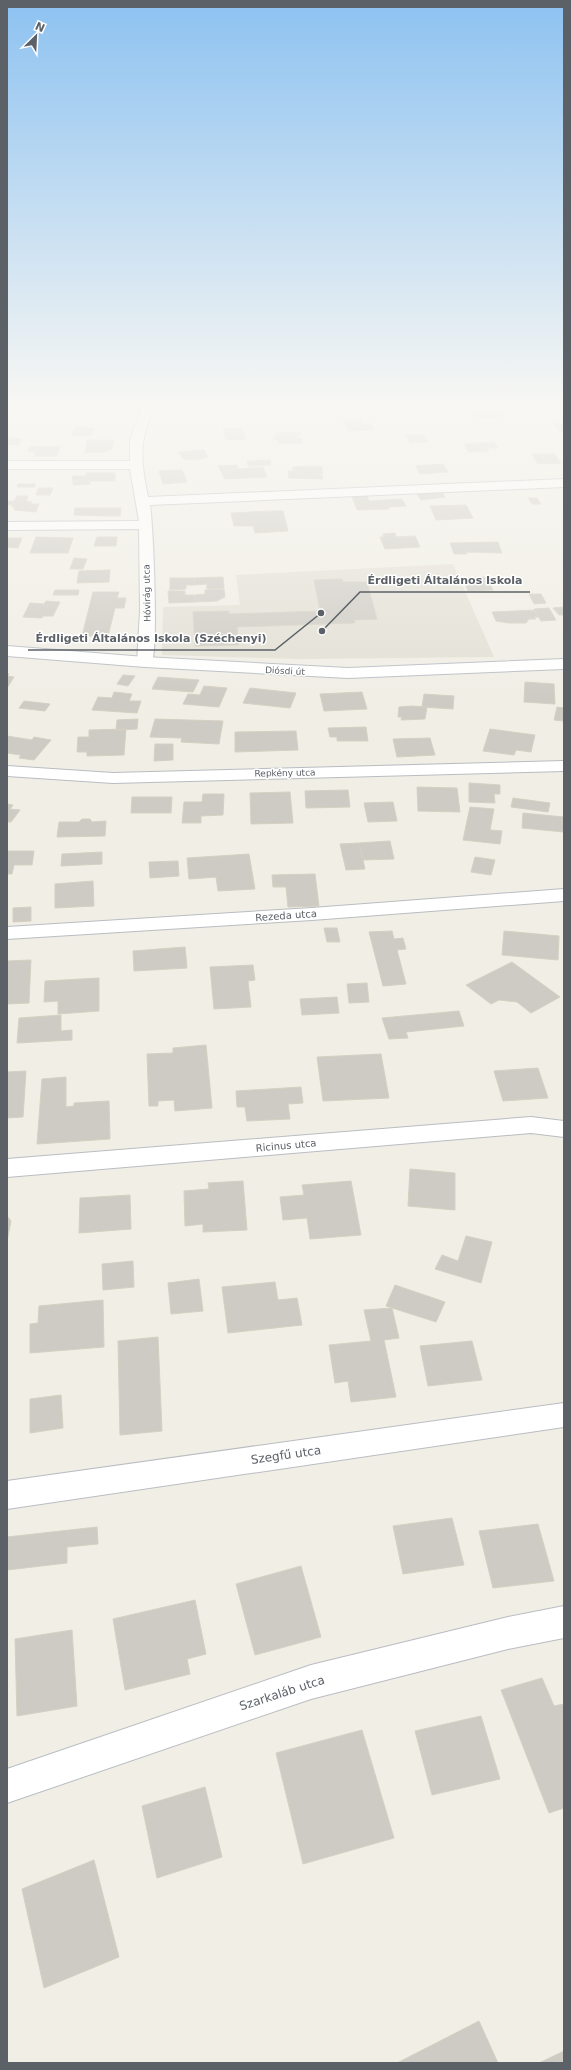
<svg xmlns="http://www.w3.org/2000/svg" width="571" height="2070" font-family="'DejaVu Sans',sans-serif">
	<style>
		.education { fill: #e3e0d5 }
		.building { fill: #cecbc4; stroke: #d6d0c2 }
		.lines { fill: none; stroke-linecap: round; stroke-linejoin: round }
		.minor-casing { stroke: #b9bdc2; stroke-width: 2 }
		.secondary-casing { stroke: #babec4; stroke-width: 2 }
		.minor { fill: #fff; fill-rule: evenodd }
		.secondary { fill: #fff; fill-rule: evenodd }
		.labels { text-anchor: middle; stroke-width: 3; stroke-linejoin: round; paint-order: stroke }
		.far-street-label { font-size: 9px; fill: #5c6167; stroke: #fff }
		.street-label { font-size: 10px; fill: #5c6167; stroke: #fff }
		.near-street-label { font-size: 12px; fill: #5c6167; stroke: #fff }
		.leader { fill: none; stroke: #5c6167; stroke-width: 1.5 }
		.callout-dot { fill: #5c6167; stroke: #fff; stroke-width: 1.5 }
		.callout-label { font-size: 11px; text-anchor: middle; font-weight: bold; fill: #5c6167; stroke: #fff; stroke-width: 3; stroke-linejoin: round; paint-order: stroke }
	</style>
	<rect width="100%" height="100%" fill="#f0eee5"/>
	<!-- education -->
	<path class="education" d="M453,564L494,657L299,659L162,655L163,607L240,605L236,575Z"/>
	<!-- building -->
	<path class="building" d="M163,408H222L169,410H164Z
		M500,408L506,417L476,418L470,410Z
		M361,419L363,423H370L374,430L348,431L343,420Z
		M562,422H564V433H561L554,424L564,423Z
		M75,427L95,428L91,436L71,435Z
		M242,428L246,440H226L223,429Z
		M300,432V435H296L297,438H301L303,443L279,444L278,440H274L273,436H276L275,433Z
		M406,435H424L428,442L410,443Z
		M7,438H15L21,439L19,445H11L7,444Z
		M87,440H114L112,449L104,452L85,453Z
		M494,442L498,448H487L489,451L469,452L464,444Z
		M30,446L51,447L60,446L57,456H35L36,453L28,451Z
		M204,450L208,457L196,460L183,459L179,452Z
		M532,454H554L561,463L538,464Z
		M270,460L271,465L248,466L247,461Z
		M443,464L448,472L420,474L416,466Z
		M237,465L238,469L263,467L267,477L225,479L218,466Z
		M314,466L322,467L323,474H317L322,475L323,479L289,478L288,471H293V467Z
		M182,470L187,482L163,484L159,471Z
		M86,473H115V481H72L73,476H86Z
		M90,481V484L73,485V482Z
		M18,484H35V487H17Z
		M38,488H53L50,495H36Z
		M442,492L445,497L421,500L417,494Z
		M17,496H28L26,501L32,502L31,504H39L36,512L14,510L15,507H12L13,505H7V501H14Z
		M367,496L369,501L402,499L406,506L388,507L389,509L357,510L352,497Z
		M528,498H537L541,504H532Z
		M466,505L473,518L436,520L430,506Z
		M75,508H121L120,516H107L74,515Z
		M270,511H283L288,531L255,533L253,526H234L231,513Z
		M395,533L396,537L415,536L420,547L385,549L380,537H384L383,534Z
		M36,537L73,538L68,553H30Z
		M97,537H117L116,546H94Z
		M7,538H22L18,548L7,547Z
		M498,542L502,553L466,552L467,554H454L450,543Z
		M74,558L87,559L83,569H70Z
		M110,570L109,582L77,583L79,571Z
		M223,577L224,588L207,589V584L195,585L194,578Z
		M483,577L494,578L497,584H490L493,590L468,591L463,578Z
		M170,578H194L195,585H186V589L170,590Z
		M342,579L343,582H367L377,619L354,620L355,623L237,627L239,645L195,646L193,612L229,611V614L320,611L314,580Z
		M224,589L225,597L217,601L195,602V595L205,594V590Z
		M55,590H79L78,595H53Z
		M168,591H185V595H195V602L169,603Z
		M93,592H119L117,598H126L124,608H115L108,636H82Z
		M529,594H541L546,603L534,604Z
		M46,601L60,602L53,616H43L42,618L23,617L30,603L44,604Z
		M564,607V615H559L553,608Z
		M549,608L556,620L541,621L534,609Z
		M535,610L539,617H534L536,619H529L526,623H509L496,621L492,612Z
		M7,674H9L7,676L14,677L7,688Z
		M123,675L135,676L128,686L117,684Z
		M158,677L199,680L193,692L152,689Z
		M525,682L554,684L555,704L524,702Z
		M204,686L227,688L219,707L183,704L188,694L200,695Z
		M250,688L296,693L290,708L243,703Z
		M114,692L132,694L129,701H141L137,713L92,710L98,697L112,698Z
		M362,692L367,709L324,711L320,694Z
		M424,694L454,696L453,709L422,707Z
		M24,701L50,704L45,711L19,708Z
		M411,706L427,707L425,719L401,720L402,717H398L399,707Z
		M557,707L564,708V721L554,720Z
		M138,719L137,729L116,730L117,720Z
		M155,719L223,721L219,744L181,742L182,738L150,737Z
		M366,727L368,741H337V737H330L328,728Z
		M126,729L124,755L87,756V752H77L78,737H89V730Z
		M490,729L535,735L531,752L516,750L514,755L483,751Z
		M296,731L298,750L235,752V732Z
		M7,736L32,740L34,737L51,740L34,760L19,758L21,755L7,753Z
		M430,738L435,755L397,757L393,739Z
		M155,744H173V760L154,761Z
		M469,783L500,785V794H494L495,803L469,802Z
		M417,787L457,788L460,812L418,811Z
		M348,790L350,807L306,808L305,791Z
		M290,792L293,823L251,824L250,793Z
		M203,794H224L223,815L201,816V823H182L184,802H202Z
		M132,797H172L171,813H131Z
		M513,798L550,803L548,812L511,807Z
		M393,802L397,821L368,822L364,803Z
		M7,804L13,805L10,809L20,810L11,822H7Z
		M470,807L494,809L490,830L502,831L500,844L463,840Z
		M523,813L564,817V832L522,828Z
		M82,819H90L92,822L106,821L105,836L57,837L59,822H79Z
		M390,841L394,859L363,860L359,843Z
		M359,843L365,869L346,870L340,844Z
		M7,851H34L32,865H14L12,874H7Z
		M102,852V864L61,866L62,854Z
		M249,854L255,889L218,891L216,877L189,879L187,858Z
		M475,857L495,860L491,875L471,872Z
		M178,861L179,876L150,878L149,862Z
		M315,874L319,906L288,907L286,887H273L272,875Z
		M93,881L94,906L55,908V884Z
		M31,907V921L13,922V908Z
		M324,928H337L340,942H327Z
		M392,931L394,939L403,938L406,949L397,950L406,984L383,986L369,932Z
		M504,931L559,936L558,960L502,955Z
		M185,947L187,968L134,971L133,951Z
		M31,960L29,1003L7,1004V961Z
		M512,962L560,997L531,1013L517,1002L499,1000L491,1004L466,985Z
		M253,965L255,980L248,981L251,1007L214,1009L210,967Z
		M99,978V1011L58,1014V1001L44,1002L45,981Z
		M367,983L369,1002L349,1003L347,984Z
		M337,997L339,1013L302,1015L300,999Z
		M459,1011L464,1026L406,1032L408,1038L389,1039L382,1018Z
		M61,1015V1031L72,1030V1040L17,1043L19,1018Z
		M206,1045L212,1108L175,1111L174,1100L158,1101V1106H149L147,1054L173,1053V1048Z
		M381,1054L389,1098L323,1101L317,1057Z
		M538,1068L548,1098L503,1101L494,1071Z
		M26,1071L23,1117L7,1118V1072Z
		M66,1077V1107L74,1106V1103L109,1101L110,1139L37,1144L42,1079Z
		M301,1087L303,1103L288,1104L290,1119L247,1121L245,1107H237L236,1091Z
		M410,1169L455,1173V1210L408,1206Z
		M243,1181L247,1230L203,1232V1224L185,1226L184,1191L209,1189L208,1183Z
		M351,1181L361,1235L310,1239L307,1218L283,1220L280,1197L304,1195L302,1185Z
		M130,1195L131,1229L79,1233L80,1198Z
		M7,1216L11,1221L7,1241Z
		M466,1236L492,1242L481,1283L435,1269L442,1255L458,1261Z
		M133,1261L134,1287L103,1290L102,1264Z
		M199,1279L203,1311L171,1314L168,1283Z
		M275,1282L278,1300L297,1298L302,1325L228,1333L222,1287Z
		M395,1285L445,1302L436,1322L386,1306Z
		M103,1300L104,1347L30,1353V1324L38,1323L39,1306Z
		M392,1308L399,1338L384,1340L396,1397L351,1402L348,1381L335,1383L329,1345L371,1341L364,1310Z
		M158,1337L162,1431L120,1435L118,1341Z
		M472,1341L482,1380L428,1386L420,1346Z
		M61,1395L63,1428L30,1433V1399Z
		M452,1518L464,1565L403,1574L393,1526Z
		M538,1524L554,1581L493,1588L479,1531Z
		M97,1527L98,1544L67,1547V1563L7,1570V1537Z
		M301,1566L321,1637L255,1655L236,1584Z
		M195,1600L206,1654L187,1659L190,1674L125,1690L113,1619Z
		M72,1630L77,1706L17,1716L15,1639Z
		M542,1678L554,1706L564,1704V1808L549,1813L501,1690Z
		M481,1716L500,1779L432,1795L415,1731Z
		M362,1730L394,1838L303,1864L276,1753Z
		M205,1787L222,1857L157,1878L142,1806Z
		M94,1860L119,1957L44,1988L22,1889Z
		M479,2021L498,2063H397Z
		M564,2051V2063H539Z"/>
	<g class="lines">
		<defs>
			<path id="minor" d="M142,408H154C138,442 141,462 148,497L564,479V487L150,505C153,525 159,653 151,665H139L137,662L140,611L139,529L7,530V522L139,521L130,469H7V461H130V440Z
				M564,761V771L113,783L7,776V766L113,773Z
				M564,889V901L312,920L7,939V927L312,908Z
				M531,1117L564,1121V1137L531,1133L7,1177V1159Z
				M564,1403V1427L7,1509V1481Z
				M564,1606V1638L508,1649L311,1699L7,1803V1769L311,1665L508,1617Z"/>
			<path id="secondary" d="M7,646L145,657L348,668L564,659V669L348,678L145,667L7,656Z"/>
		</defs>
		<!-- minor casing -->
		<use href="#minor" class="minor-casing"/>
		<!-- secondary casing -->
		<use href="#secondary" class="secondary-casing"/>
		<!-- minor -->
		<use href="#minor" class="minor"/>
		<!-- secondary -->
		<use href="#secondary" class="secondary"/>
	</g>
	<!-- sky -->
	<linearGradient id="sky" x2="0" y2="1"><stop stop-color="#8dc2f1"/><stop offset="0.58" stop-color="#f8f7f3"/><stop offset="1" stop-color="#f8f7f3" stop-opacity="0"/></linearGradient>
	<rect width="571" height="698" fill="url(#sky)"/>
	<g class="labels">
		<!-- far-street labels -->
		<g class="far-street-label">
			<text transform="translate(147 593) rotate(-91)" y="3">Hóvirág utca</text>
			<text transform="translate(285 671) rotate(3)" y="3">Diósdi út</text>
			<text transform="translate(285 773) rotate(-1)" y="3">Repkény utca</text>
		</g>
		<!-- street labels -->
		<g class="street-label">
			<text transform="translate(286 915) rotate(-4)" y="4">Rezeda utca</text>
			<text transform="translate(286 1145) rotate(-5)" y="4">Ricinus utca</text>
		</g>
		<!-- near-street labels -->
		<g class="near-street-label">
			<text transform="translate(286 1455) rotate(-8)" y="4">Szegfű utca</text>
			<text transform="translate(282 1693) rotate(-18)" y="4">Szarkaláb utca</text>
		</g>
	</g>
	<!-- callouts -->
	<path class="leader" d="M322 631L360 592H530M321 613L275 650H28"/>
	<g class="callout-dot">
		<circle cx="322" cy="631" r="4"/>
		<circle cx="321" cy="613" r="4"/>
	</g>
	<g class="callout-label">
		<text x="445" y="584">Érdligeti Általános Iskola</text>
		<text x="151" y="642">Érdligeti Általános Iskola (Széchenyi)</text>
	</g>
	<!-- border -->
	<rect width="571" height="2070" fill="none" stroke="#5c6167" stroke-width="16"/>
	<!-- north arrow -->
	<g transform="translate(36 36) rotate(24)" stroke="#ffffff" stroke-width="3" paint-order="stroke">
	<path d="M0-3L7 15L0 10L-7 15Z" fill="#5c6167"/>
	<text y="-6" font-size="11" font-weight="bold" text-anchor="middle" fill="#5c6167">N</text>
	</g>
</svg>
